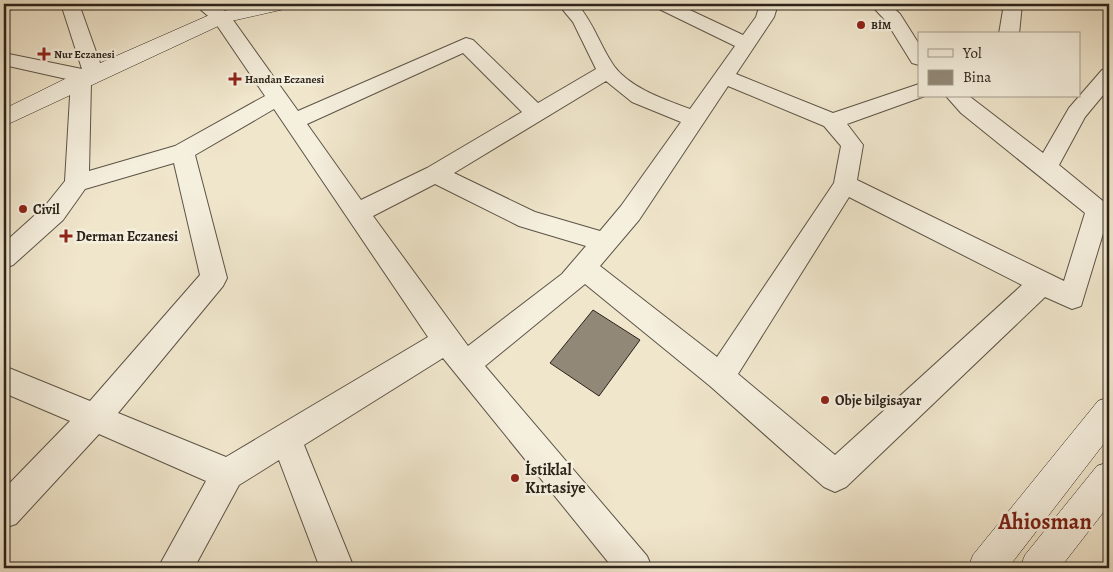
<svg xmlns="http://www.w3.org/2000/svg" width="1113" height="572" font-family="Alegreya,serif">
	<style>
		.building { fill: #918877; stroke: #2b231a }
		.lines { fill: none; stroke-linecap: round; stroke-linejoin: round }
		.street-casing { stroke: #5c5446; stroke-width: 2 }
		.secondary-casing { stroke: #2b231a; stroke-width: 1 }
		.street { fill: #f5efde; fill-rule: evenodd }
		.secondary { fill: #f5efde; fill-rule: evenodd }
		.poi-dot { fill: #8f2418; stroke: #f5efde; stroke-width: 2 }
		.labels { text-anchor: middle; stroke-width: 5; stroke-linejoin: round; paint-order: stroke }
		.far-poi-label { font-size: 11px; font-weight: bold; fill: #2b231a; stroke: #f5efde; text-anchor: start }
		.poi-label { font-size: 14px; font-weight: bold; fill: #2b231a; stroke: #f5efde; text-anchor: start }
		.near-poi-label { font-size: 16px; font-weight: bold; fill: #2b231a; stroke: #f5efde; text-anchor: start }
		.near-district-label { font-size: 22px; font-weight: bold; fill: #7a1f14; stroke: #f5efde }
	</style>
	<rect width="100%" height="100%" fill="#f0e6cc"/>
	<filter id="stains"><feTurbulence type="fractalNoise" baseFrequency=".004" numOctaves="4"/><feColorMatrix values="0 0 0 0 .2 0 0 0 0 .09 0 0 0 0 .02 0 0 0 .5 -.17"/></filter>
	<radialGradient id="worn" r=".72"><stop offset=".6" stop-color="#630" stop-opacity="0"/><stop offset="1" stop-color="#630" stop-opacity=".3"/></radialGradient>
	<!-- building -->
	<path class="building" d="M593,310L640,340L599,396L550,363Z"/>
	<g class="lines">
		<defs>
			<path id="street" d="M4,4H20L17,8L4,11Z
				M61,4H79L104,74L101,79L91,82L89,171L175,146L265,96L214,21L194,4H215L228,13L298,111L466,38L473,40L538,103L596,69L573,22L558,4H577C594,23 600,46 614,66C630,88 666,100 690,109L735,46L657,8L654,4H677L743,35L756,17L760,4H778L774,17L736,74L833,113L919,84V96H925L847,124L863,145L857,180L1064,281L1085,213L961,113L946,96H969L1043,153L1069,108L1102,70L1109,69V88L1085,117L1059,165L1109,206V228L1105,227L1081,306L1072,309L1045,297L846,487L835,492L824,487L710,386L585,284L485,366L647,556L652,568H613L443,358L304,445L354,568H320L279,460L239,485L194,568H158L206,481L99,434L16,524L4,528V489L70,421L4,393V366L90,401L200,275L174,163L85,189L63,220L13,265L4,268V243L45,206L65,181L71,80L4,65V53L82,69ZM463,53L522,112L427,168L361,200L307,124ZM606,81L632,102L681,122L621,206L600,231L535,212L454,173ZM728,86L824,126L841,146L834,183L717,357L600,266L639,220ZM274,109L428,337L226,457L118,413L223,286L227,278L195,155ZM435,184L519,226L586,246L562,274L468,346L373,216ZM849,197L1022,285L835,455L738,374Z
				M870,4H889L900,14L919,44V65L912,63L886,21Z
				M1004,4H1022L1019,34H999Z"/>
			<path id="secondary" d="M256,4H292L289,8L227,22L4,126V109L73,75L214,13Z
				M1109,397V437L1008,568H968L973,555L1098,401Z
				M1109,462V505L1060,568H1020L1025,555L1097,466Z"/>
		</defs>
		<!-- street casing -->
		<use href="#street" class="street-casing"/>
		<!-- secondary casing -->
		<use href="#secondary" class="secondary-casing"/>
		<!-- street -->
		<use href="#street" class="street"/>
		<!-- secondary -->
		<use href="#secondary" class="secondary"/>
	</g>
	<!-- markers -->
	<g class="poi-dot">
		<circle cx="861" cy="25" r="5"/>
		<path d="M41.5 46.5h5v5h5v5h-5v5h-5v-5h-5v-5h5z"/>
		<path d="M232.5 71.5h5v5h5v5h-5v5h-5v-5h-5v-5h5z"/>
		<circle cx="23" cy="209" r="5"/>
		<path d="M63.5 228.5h5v5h5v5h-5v5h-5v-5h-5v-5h5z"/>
		<circle cx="825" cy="400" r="5"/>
		<circle cx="515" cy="478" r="5"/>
	</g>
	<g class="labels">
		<!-- far-poi labels -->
		<g class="far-poi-label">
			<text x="871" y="29">BİM</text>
			<text x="54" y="58">Nur Eczanesi</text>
			<text x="245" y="83">Handan Eczanesi</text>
		</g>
		<!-- poi labels -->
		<g class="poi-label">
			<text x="33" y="214">Civil</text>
			<text x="76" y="241">Derman Eczanesi</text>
			<text x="835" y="405">Obje bilgisayar</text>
		</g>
		<!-- near-poi labels -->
		<g class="near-poi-label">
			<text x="525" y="475">İstiklal<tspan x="525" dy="18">Kırtasiye</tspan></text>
		</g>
		<!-- near-district labels -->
		<g class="near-district-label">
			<text x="1045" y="529">Ahiosman</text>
		</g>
	</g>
	<!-- margin -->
	<rect width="1113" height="572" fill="none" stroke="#f0e6cc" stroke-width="20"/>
	<rect x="5" y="5" width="1103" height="562" fill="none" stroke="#2b231a" stroke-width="2.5"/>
	<rect x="10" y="10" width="1093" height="552" fill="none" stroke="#2b231a"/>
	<!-- legend -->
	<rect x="918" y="32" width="162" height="65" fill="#f5efde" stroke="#a49d90"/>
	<rect x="928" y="49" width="25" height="8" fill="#f5efde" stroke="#a49d90"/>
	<text x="963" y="58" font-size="15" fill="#2b231a">Yol</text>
	<rect x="928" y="70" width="25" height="15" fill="#918877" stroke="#a49d90"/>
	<text x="963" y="82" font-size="15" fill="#2b231a">Bina</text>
	<rect width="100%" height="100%" filter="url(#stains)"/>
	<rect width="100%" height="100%" fill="url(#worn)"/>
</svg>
